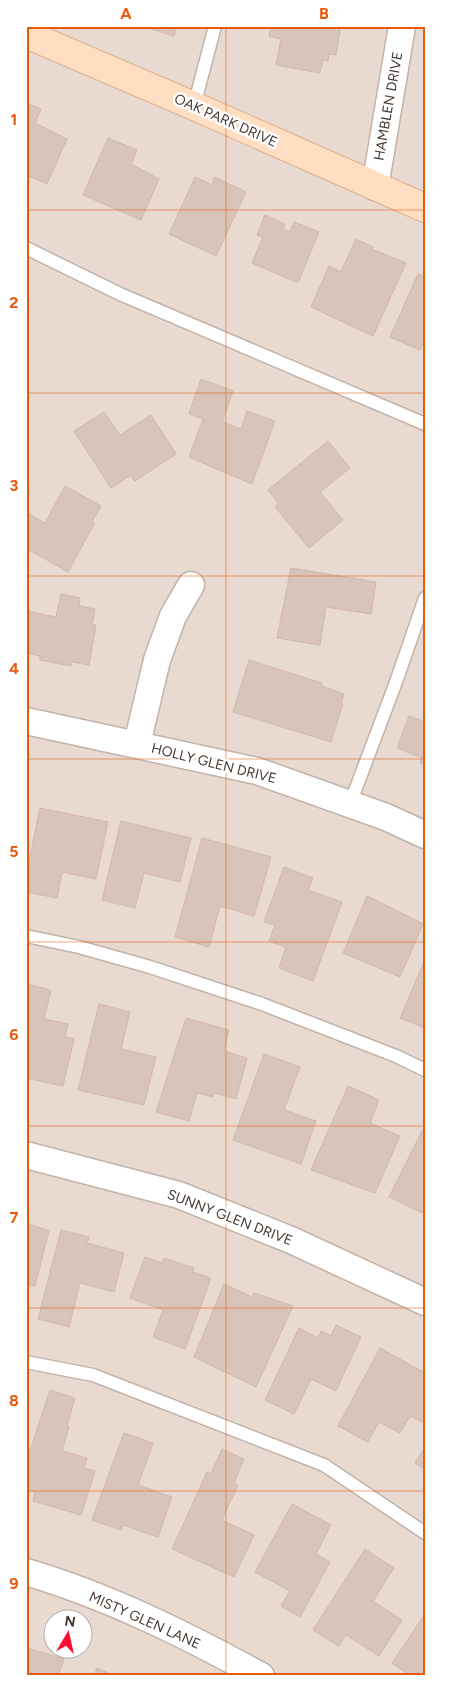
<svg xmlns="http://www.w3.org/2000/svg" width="451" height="1702" font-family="Figtree,sans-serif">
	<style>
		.residential { fill: #e8dad0; fill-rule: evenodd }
		.building { fill: #d9c4ba; stroke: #d2b6a9 }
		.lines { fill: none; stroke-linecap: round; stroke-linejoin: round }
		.lane-casing { stroke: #c3b2a7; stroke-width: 15 }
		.street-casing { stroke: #c3b2a7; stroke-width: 29 }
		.secondary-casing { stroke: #dcb18f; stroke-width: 30 }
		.lane { stroke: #fff; stroke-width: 12 }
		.street { stroke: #fff; stroke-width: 26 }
		.secondary { stroke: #ffdec1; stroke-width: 28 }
		.grid { fill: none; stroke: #e8590c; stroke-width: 1; stroke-opacity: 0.55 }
		.labels { text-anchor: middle; stroke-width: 5; stroke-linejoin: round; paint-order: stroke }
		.street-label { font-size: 14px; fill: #463932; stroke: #fff }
		.neatline { fill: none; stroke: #e8590c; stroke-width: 2 }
		.grid-label { font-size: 16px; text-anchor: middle; font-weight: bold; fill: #e8590c }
	</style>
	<rect width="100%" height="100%" fill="#f4eae3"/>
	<!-- residential -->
	<path class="residential" d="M26,26H425V1676H26ZM52,1620H82V1650H52Z"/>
	<!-- building -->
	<path class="building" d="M142,26H177L174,36Z
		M271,26H338V30H340L336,55L329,54L328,61L323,60L320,73L276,65L281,39L269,36Z
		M26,103L41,109L35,123L67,139L47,184L26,175Z
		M108,138L137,150L131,164L159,179L141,220L83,195Z
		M195,177L212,185L215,177L246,192L216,256L169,234Z
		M265,215L285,224L283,229L290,232L294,222L319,232L298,283L252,263L263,237L257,235Z
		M356,239L373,247L372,249L406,263L373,336L311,307L329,266L341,272Z
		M418,274L425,277V340L420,350L390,337Z
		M201,379L233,391L222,422L241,429L247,411L275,421L252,484L189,457L203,419L189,414Z
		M104,412L120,435L151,415L176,454L135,481L131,475L111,488L74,431Z
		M328,441L350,468L320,492L343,520L309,548L275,507L279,504L268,490Z
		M65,486L101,506L92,522L94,524L68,572L26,548V512L45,523Z
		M291,568L376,582L371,614L326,607L320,645L277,638Z
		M61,594L80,598L79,606L95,609L92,624L96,625L89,665L72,662L71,666L40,660V656L26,653V611L56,617Z
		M249,660L322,683L321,686L344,694L341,703L343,704L331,742L233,712Z
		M409,716L425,722V765L420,763L422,758L397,748Z
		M40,808L108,822L96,879L62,872L57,898L26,892V876Z
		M121,821L191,838L180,882L144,873L135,908L102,900Z
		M202,838L271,857L254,916L220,906L209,947L175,937Z
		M284,867L313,878L308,890L342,902L313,981L279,968L286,947L269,941L275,925L264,922Z
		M367,896L423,924L400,977L343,953Z
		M425,960V1028L400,1018Z
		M26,984L51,990L44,1019L68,1024L65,1037L74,1039L63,1086L26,1078Z
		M99,1004L130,1012L121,1049L156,1057L144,1105L78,1090Z
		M186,1018L229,1030L224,1051L247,1058L236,1099L214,1093L213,1097L197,1093L189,1121L156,1112Z
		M264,1054L300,1067L284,1110L316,1121L301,1164L233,1140Z
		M348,1086L379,1100L370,1123L400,1136L375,1193L311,1170Z
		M425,1125V1214L389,1197Z
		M26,1223L49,1231L35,1286L26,1284Z
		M61,1230L89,1237L87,1243L124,1253L114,1292L80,1283L69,1327L38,1319Z
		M145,1257L162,1263L164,1258L194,1268L193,1272L211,1278L185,1349L153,1337L163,1310L130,1298Z
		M224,1284L252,1297L254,1293L293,1306L256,1387L194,1357Z
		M336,1325L361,1337L336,1391L311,1379L294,1414L265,1400L299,1328L318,1338L321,1331L331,1336Z
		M380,1348L425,1373V1417L422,1422L410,1416L400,1433L379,1422L368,1442L338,1426Z
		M50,1390L75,1398L67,1426L69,1427L62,1451L87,1458L84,1468L95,1471L81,1515L33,1501L35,1492L26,1489V1463Z
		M124,1433L153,1443L138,1485L172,1497L158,1537L123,1525L121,1530L92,1520Z
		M425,1447V1469L415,1463Z
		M222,1449L244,1459L234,1483L238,1485L222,1520L254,1535L234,1577L172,1549L207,1472L211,1473Z
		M292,1504L331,1525L316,1554L330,1562L300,1617L281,1606L290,1591L255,1572Z
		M365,1549L394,1568L373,1601L402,1620L379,1656L346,1635L339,1646L313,1630Z
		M425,1614V1676H408L409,1675L392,1663Z
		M26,1648L64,1659L58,1676H26Z
		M97,1668L115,1676H94Z"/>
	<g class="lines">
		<defs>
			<path id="lane" d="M194,106L215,26
				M26,248L120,294L425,424
				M350,804L396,682L425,598
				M26,936L79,947L150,967L262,1004L396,1056L425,1070
				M26,1362L93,1375L324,1465L425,1533"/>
			<path id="street" d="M375,187L402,26
				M26,721L257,771L386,817L425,835
				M137,744L157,660L173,616L191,585
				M26,1155L179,1195L291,1240L425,1302
				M26,1572C108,1596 186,1635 261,1676"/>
			<path id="secondary" d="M26,34L194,106L425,208"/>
		</defs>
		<!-- lane casing -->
		<use href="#lane" class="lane-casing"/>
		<!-- street casing -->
		<use href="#street" class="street-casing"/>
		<!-- secondary casing -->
		<use href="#secondary" class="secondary-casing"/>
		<!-- lane -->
		<use href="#lane" class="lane"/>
		<!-- street -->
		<use href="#street" class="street"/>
		<!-- secondary -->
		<use href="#secondary" class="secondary"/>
	</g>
	<!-- grid -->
	<path class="grid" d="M226,26V1676M26,210H425M26,393H425M26,576H425M26,759H425M26,942H425M26,1126H425M26,1308H425M26,1491H425"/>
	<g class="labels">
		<!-- street labels -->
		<g class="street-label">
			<text transform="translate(388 106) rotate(-80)" y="5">HAMBLEN DRIVE</text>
			<text transform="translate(226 120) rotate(24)" y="5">OAK PARK DRIVE</text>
			<text transform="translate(214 763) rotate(14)" y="5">HOLLY GLEN DRIVE</text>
			<text transform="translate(230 1217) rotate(21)" y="5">SUNNY GLEN DRIVE</text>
			<text transform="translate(145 1620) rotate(24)" y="5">MISTY GLEN LANE</text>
		</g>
	</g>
	<!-- border -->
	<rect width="451" height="1702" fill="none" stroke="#ffffff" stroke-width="55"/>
	<!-- north arrow -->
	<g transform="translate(68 1634) rotate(9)"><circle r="24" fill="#ffffff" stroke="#b5b0ad"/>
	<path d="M0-4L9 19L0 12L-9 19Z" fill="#ff0e31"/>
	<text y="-8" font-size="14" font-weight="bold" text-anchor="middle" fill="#463932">N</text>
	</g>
	<rect x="28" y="28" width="396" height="1646" class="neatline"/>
	<g class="grid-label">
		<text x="126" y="19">A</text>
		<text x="324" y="19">B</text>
		<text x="14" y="125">1</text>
		<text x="14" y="308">2</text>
		<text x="14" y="491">3</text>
		<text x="14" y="674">4</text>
		<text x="14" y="857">5</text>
		<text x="14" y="1040">6</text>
		<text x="14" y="1223">7</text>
		<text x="14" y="1406">8</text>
		<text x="14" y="1589">9</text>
	</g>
</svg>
